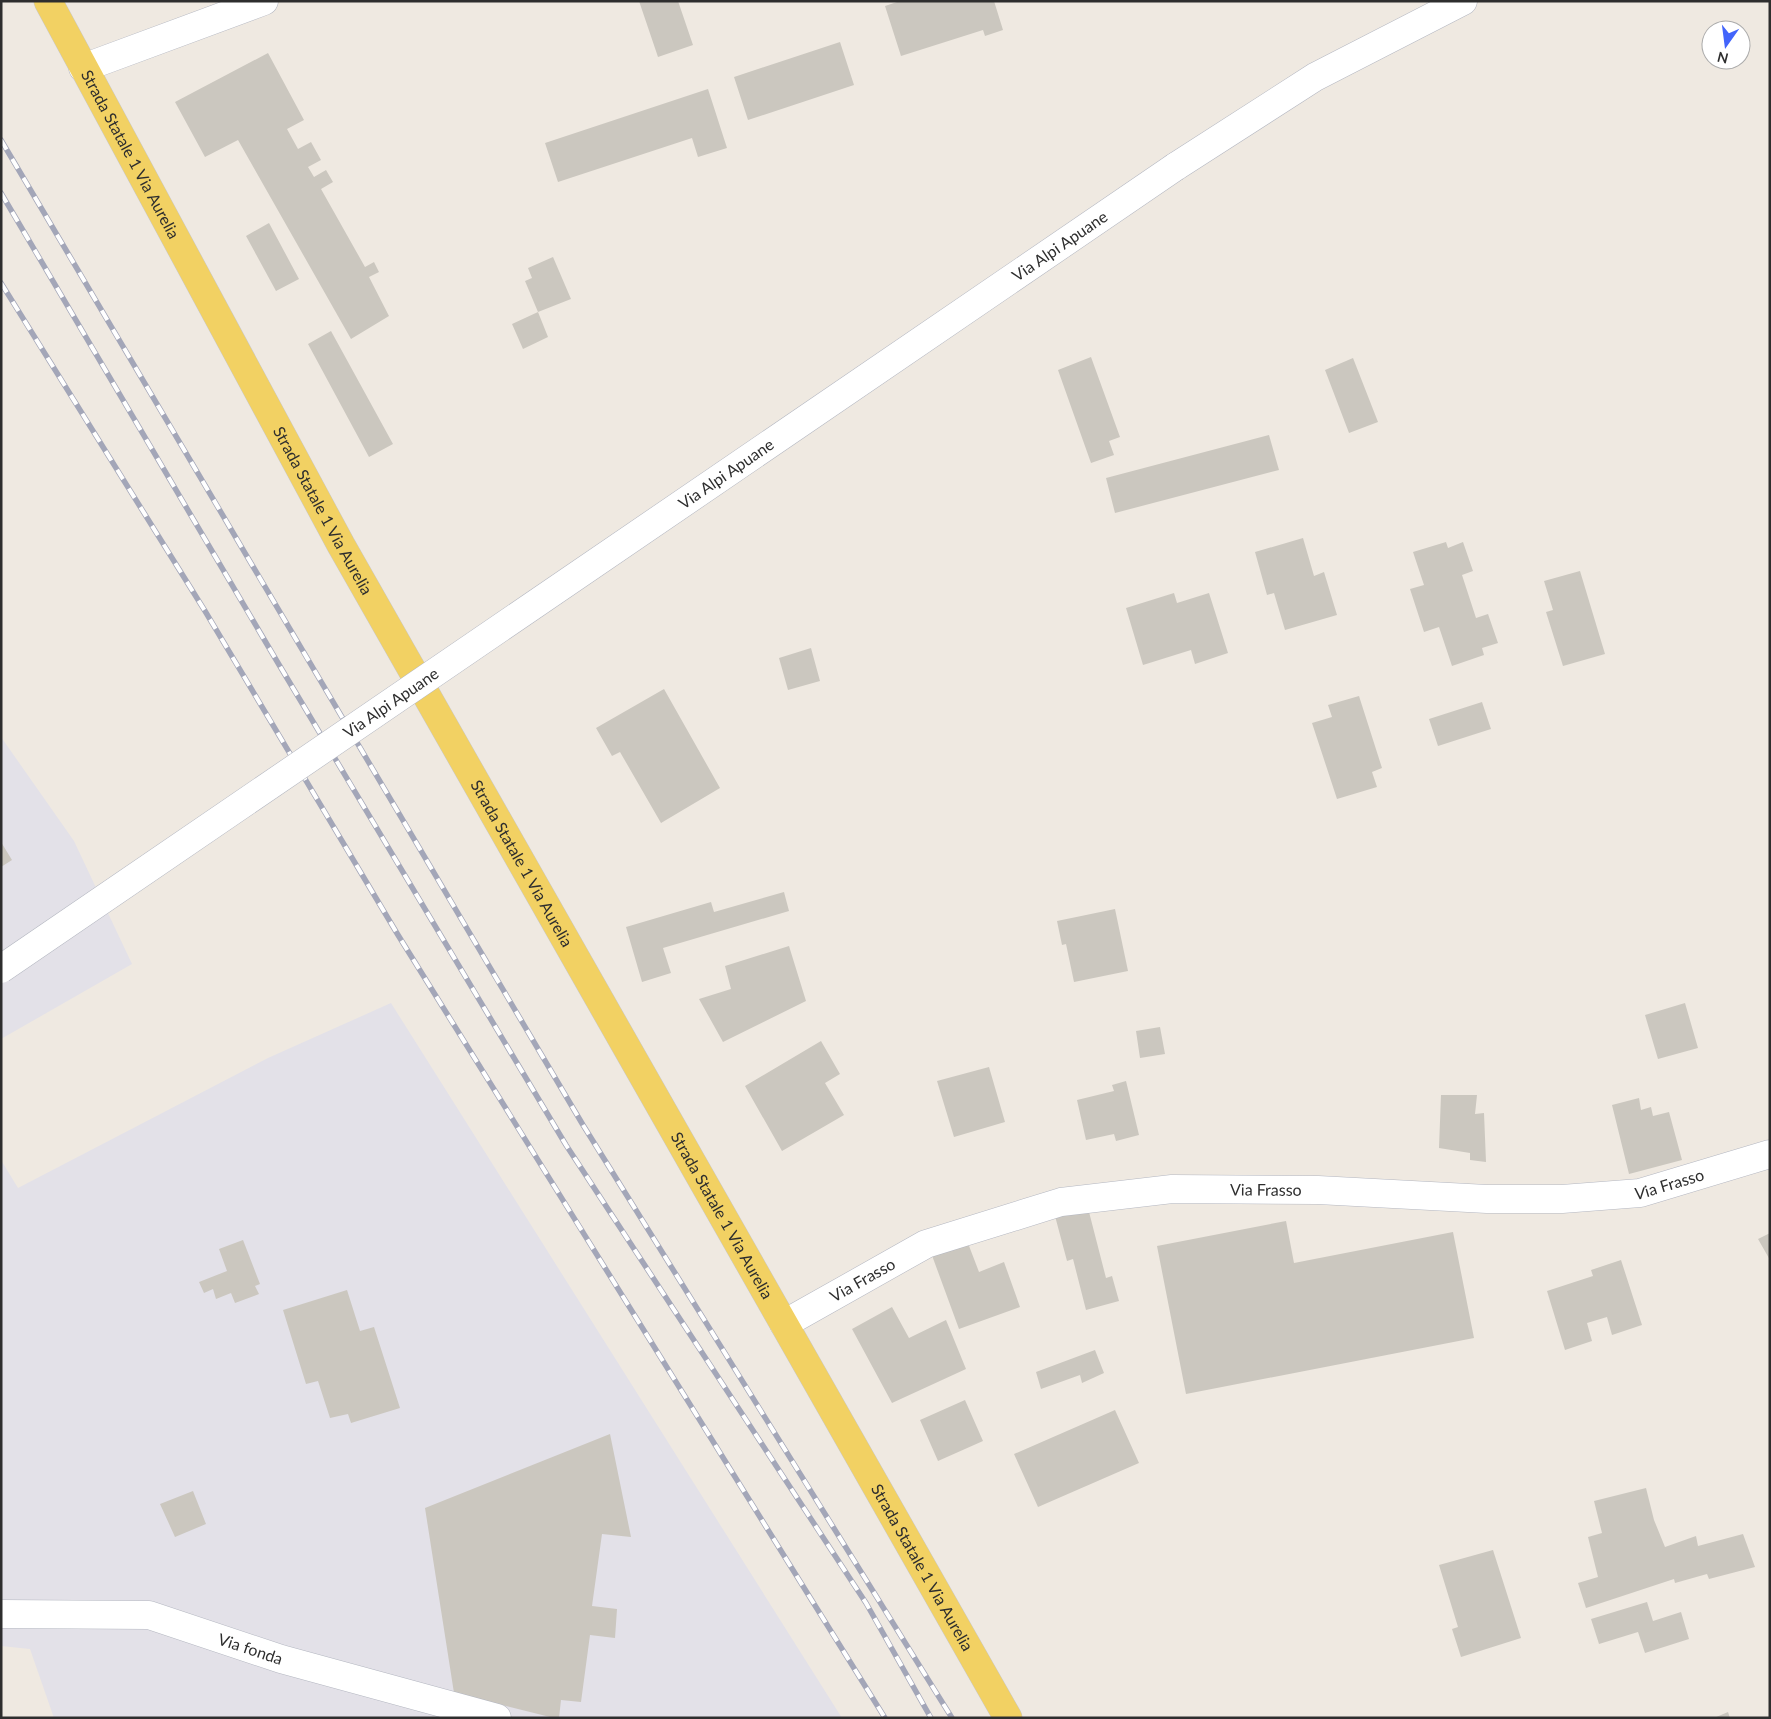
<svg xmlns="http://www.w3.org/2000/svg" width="1771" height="1719" font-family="Lato,sans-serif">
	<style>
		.industrial { fill: #e3e1e8 }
		.building { fill: #cbc7bf }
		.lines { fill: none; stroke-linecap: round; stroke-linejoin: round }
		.minor-casing { stroke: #b4b7c1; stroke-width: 29 }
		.secondary-casing { stroke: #b4b7c1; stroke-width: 29 }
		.primary-casing { stroke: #c9c9c9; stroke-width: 29 }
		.minor { stroke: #fff; stroke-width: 28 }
		.secondary { stroke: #fff; stroke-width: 28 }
		.primary { stroke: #f2d163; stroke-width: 28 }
		.rail-casing { stroke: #a3a6b8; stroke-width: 5.5 }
		.rail { stroke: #fff; stroke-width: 4; stroke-dasharray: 11; stroke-linecap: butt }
		.secondary-bridge-casing { stroke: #b4b7c1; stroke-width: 29; stroke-linecap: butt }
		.secondary-bridge { stroke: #fff; stroke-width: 28 }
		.labels { text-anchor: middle; stroke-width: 5; stroke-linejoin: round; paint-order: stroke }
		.street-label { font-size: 16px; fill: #2e2e2e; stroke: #fff }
	</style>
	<rect width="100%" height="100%" fill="#efe9e1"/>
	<!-- industrial -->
	<path class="industrial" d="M1,737L74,841L132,964L1,1039Z
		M391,1003L842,1718H54L30,1649L1,1646V1160L18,1188L268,1058Z"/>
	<!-- building -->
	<path class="building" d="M639,1H678L693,45L658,57Z
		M900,1H994L1003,30L985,36L983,30L901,56L885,6Z
		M840,42L854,85L748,120L734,77Z
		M268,53L304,120L287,129L298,149L311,142L321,160L308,167L314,177L326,170L333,182L321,189L365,267L374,262L379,272L369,277L389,316L351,339L238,140L205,157L175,102Z
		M708,89L727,148L698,157L692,138L558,182L545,143Z
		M269,223L299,279L276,291L246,236Z
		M553,257L571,299L538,312L525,281L532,278L528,268Z
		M538,312L548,337L523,349L512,324Z
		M331,331L393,444L369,457L308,344Z
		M1091,357L1120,437L1109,441L1114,455L1091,463L1058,370Z
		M1353,358L1378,422L1349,433L1325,370Z
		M1269,435L1279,470L1115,513L1106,478Z
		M1303,538L1314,576L1324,572L1337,615L1285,630L1274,593L1267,595L1255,552Z
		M1446,542L1448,548L1463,542L1473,571L1462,575L1476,618L1488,614L1498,643L1482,648L1484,655L1452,666L1439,627L1424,632L1410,589L1424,585L1413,552Z
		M1580,571L1605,654L1563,666L1546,612L1553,610L1544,581Z
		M1174,593L1177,603L1209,593L1228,653L1195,664L1191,650L1143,665L1126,608Z
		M811,648L820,681L788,690L779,658Z
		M664,689L720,788L661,823L620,752L612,756L596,728Z
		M1359,696L1382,768L1372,772L1377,787L1337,799L1312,723L1332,717L1328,705Z
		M1482,702L1491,729L1438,746L1429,719Z
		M1,842L12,860L1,867Z
		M784,892L789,911L663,948L671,973L642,982L626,927L711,902L714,912Z
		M1115,909L1128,971L1074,982L1066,944L1062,945L1057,921Z
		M789,946L806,1001L723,1042L699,999L731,989L725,966Z
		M1685,1003L1698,1048L1658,1059L1645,1015Z
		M1160,1027L1165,1054L1140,1058L1136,1031Z
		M821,1041L840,1074L825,1083L844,1115L782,1151L745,1086Z
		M989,1067L1005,1122L954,1137L937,1081Z
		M1126,1081L1139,1135L1116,1141L1114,1134L1086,1140L1077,1100L1114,1091L1112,1085Z
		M1441,1095H1477L1475,1114L1484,1113L1486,1162L1470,1160V1153L1439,1148Z
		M1639,1098L1641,1110L1651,1107L1653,1116L1669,1112L1682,1160L1629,1174L1612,1105Z
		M1088,1208L1106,1278L1112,1276L1119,1301L1086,1310L1073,1259L1067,1261L1055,1216Z
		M1286,1221L1294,1263L1453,1232L1474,1338L1186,1394L1157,1246Z
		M1770,1233V1260L1758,1239Z
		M966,1238L979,1272L1004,1262L1020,1307L959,1329L930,1250Z
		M243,1240L260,1284L255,1286L259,1294L235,1303L231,1293L216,1299L213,1289L204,1293L199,1282L227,1271L219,1249Z
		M1621,1260L1642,1325L1612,1335L1607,1317L1587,1323L1592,1341L1565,1350L1547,1291L1593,1276L1591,1270Z
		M347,1290L360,1331L374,1327L400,1408L351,1423L348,1414L330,1418L318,1381L306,1384L283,1310Z
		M892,1307L909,1338L946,1320L966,1369L892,1403L852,1329Z
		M1095,1350L1104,1373L1082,1383L1080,1375L1041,1389L1036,1372Z
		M965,1400L983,1441L938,1461L920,1420Z
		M1115,1410L1139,1463L1038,1507L1014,1454Z
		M610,1434L631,1537L602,1534L592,1606L617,1609L615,1638L590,1635L581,1702L561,1700L559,1718H554L454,1693L425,1508Z
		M1646,1488L1654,1520L1665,1547L1696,1536L1698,1546L1743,1534L1755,1567L1709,1579L1707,1574L1675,1583L1674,1579L1586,1608L1578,1583L1598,1577L1588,1537L1602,1533L1594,1501Z
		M193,1491L206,1524L175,1537L160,1504Z
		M1493,1550L1521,1638L1461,1657L1452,1629L1458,1627L1439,1565Z
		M1647,1602L1653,1621L1681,1612L1689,1639L1645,1653L1638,1632L1599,1644L1591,1619Z
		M1728,1712L1730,1718H1714Z"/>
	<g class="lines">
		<defs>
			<g id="minor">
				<path d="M83,68L264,1"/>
				<path id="s1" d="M784,1324L926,1244L1061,1202L1172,1189L1318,1190L1487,1199H1562L1640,1193L1770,1154"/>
				<path id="s2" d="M1,1614L149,1615L281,1659L497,1718"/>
			</g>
			<path id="secondary" d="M1175,167L1315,77L1463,1"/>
			<g id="primary">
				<path id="s3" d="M48,1L341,545L1008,1718"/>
			</g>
		</defs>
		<!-- minor casing -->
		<use href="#minor" class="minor-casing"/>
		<!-- secondary casing -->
		<use href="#secondary" class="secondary-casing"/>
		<!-- primary casing -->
		<use href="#primary" class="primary-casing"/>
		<!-- minor -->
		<use href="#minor" class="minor"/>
		<!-- secondary -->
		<use href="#secondary" class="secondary"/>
		<!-- primary -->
		<use href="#primary" class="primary"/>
		<defs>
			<path id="rail" d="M1,140L583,1125L952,1718
				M1,193L278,663L566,1145L866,1603L931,1718
				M1,283L205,611L398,935L885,1718"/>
		</defs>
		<!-- rail casing -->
		<use href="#rail" class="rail-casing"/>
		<!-- rail -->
		<use href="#rail" class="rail"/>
		<defs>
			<g id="secondary-bridge">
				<path id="s4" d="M1,969L1175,167"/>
			</g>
		</defs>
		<!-- secondary-bridge casing -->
		<use href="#secondary-bridge" class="secondary-bridge-casing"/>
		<!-- secondary-bridge -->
		<use href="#secondary-bridge" class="secondary-bridge"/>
	</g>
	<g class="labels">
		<!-- street labels -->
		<g class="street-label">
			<text dy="6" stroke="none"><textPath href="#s3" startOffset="174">Strada Statale 1 Via Aurelia</textPath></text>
			<text dy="6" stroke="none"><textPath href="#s4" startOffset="1282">Via Alpi Apuane</textPath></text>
			<text dy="6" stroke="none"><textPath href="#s4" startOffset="878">Via Alpi Apuane</textPath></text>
			<text dy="6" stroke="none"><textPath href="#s3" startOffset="579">Strada Statale 1 Via Aurelia</textPath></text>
			<text dy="6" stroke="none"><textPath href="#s4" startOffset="472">Via Alpi Apuane</textPath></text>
			<text dy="6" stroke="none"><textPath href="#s3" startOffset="984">Strada Statale 1 Via Aurelia</textPath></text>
			<text dy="6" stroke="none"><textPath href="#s1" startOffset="915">Via Frasso</textPath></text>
			<text dy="6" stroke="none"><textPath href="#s1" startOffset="510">Via Frasso</textPath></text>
			<text dy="6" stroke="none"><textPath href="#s3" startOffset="1389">Strada Statale 1 Via Aurelia</textPath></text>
			<text dy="6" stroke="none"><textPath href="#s1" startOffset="90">Via Frasso</textPath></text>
			<text dy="6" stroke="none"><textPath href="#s3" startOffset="1794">Strada Statale 1 Via Aurelia</textPath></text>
			<text dy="6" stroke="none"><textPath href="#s2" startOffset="255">Via fonda</textPath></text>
		</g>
	</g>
	<!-- border -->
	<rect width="1771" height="1719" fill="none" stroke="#2e2e2e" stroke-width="5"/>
	<!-- north arrow -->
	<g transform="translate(1726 45) rotate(194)"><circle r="24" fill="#ffffff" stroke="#ababab"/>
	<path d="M0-4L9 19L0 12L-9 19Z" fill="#4264fb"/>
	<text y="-8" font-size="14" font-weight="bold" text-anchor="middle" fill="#2e2e2e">N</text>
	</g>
</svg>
